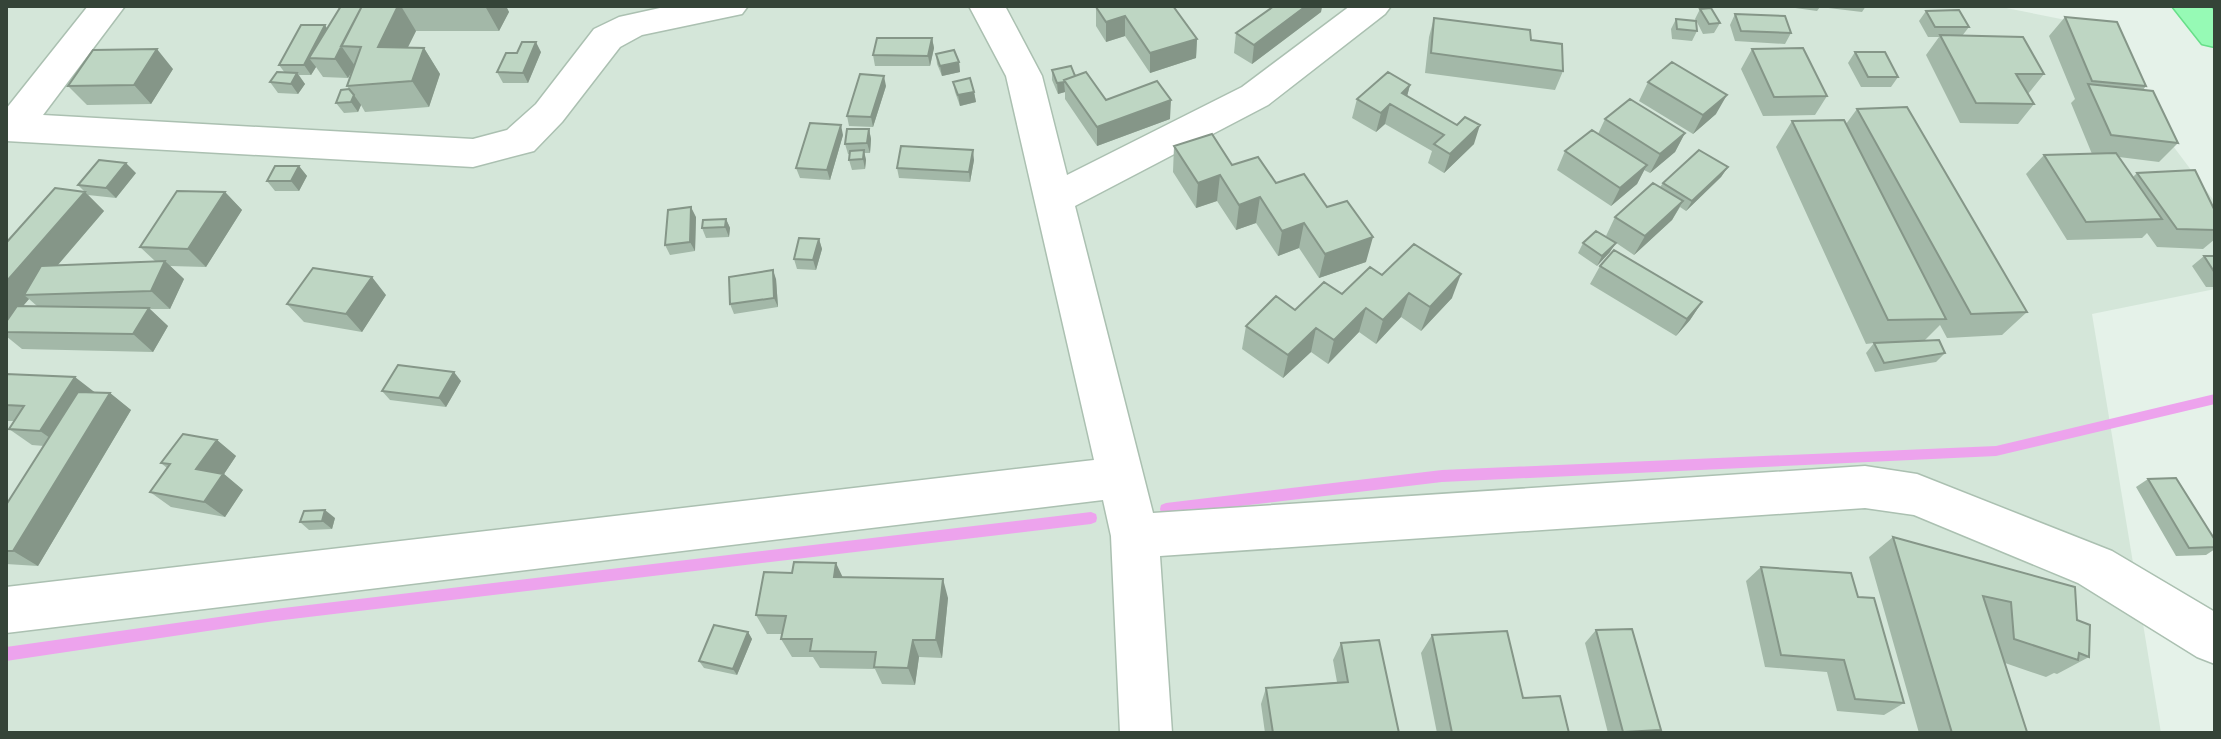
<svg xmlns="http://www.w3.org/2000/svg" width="2221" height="739" font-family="Mulish,sans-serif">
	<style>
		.residential { fill: #d4e6d9 }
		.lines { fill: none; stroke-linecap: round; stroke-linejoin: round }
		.stream { fill: #eda3ed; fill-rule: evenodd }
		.minor-casing { stroke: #abc0b1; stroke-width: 3 }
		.major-casing { stroke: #67df89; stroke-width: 3 }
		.minor { fill: #fff; fill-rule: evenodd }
		.major { fill: #96fab5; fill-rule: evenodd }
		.wall { fill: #a3b8a8; fill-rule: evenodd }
		.shaded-wall { fill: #859688 }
		.building { fill: #bed6c3; stroke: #859688; stroke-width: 2 }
	</style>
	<rect width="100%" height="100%" fill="#e5f2e9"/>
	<!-- residential -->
	<path class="residential" d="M6,6H1996L2081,23L2215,202V289L2092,314L2161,733H6Z"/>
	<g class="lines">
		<!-- stream -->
		<path class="stream" d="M2215,394V404L1996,456L1442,482L1166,515L1161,513L1160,509L1161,505L1166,503L1442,470L1996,446Z
			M1091,512L1096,514L1097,518L1096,522L1091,524L275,621L6,661V647L275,609Z"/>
		<defs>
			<path id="minor" d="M88,6H125L43,115L473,139L507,130L536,104L594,29L619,17L669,6H748L742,14L642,35L620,47L562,122L534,151L473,167L6,141V109Z
				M969,6H1005L1042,76L1067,175L1242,87L1350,6H1391L1385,14L1268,105L1075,206L1153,513L1865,466L1917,474L2112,551L2215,612V664L2197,657L2078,583L1914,515L1865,508L1160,556L1172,733H1120L1111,536L1103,500L6,633V587L1094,460L1006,76Z"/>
			<path id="major" d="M2172,6H2210L2215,12V47L2202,44Z"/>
		</defs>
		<!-- minor casing -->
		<use href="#minor" class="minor-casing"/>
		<!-- major casing -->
		<use href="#major" class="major-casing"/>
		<!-- minor -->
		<use href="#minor" class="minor"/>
		<!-- major -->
		<use href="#major" class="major"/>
	</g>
	<!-- wall -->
	<path class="wall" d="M341,6H506L509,12L499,31H416L408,47L424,48L440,74L429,107L365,112L361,105L358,112L344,113L336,103L349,89L347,86L353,70L348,78L323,77L316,67L311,75H299L305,84L298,94L278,93L270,82L285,73L279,65L327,29Z
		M1274,6H1322L1321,12L1252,64L1234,53L1236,33Z
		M1781,6H1866L1862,12L1820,7L1817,11Z
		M1096,7L1197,39L1196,58L1150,73L1125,36L1106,42L1096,26Z
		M1700,9L1720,23L1714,33L1703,34L1697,22V31L1692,41L1672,39L1671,29L1676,19L1696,21L1695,19Z
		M1926,11L1969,27L1962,36L2044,74L2028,94L2034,104L2018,124L1960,123L1926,55L1939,37H1928L1919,21Z
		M1735,14L1791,33L1785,44L1735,41L1730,25Z
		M2065,17L2146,86L2143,90L2178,143L2159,162L2119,157L2133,177L2137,173L2215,211V239L2203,249L2157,247L2147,233L2142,238L2067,240L2026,174L2044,155L2092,154L2071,103L2075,99L2049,36Z
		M1434,18L1531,40L1563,71L1555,90L1425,73L1429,37Z
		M932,38L934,48L930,66H875L873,55Z
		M1752,49L1827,96L1815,115L1763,116L1741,69Z
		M541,52L528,83H503L497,72Z
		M1855,52L1898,77L1891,87H1861L1848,63Z
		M936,54L959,62L960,72L942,76L937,64Z
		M173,69L151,104L87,105L68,86Z
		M1052,70L1075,76L1106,100L1170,119L1097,146L1065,99V92L1058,94L1052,80Z
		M953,82L974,92L976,102L960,106L955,92Z
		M1648,82L1716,114L1693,134L1639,101Z
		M1410,85L1407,96L1474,144L1444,173L1428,163L1432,151L1385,124L1376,132L1352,118L1357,99Z
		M886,86L873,127L849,126L847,116Z
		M1857,109L2027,312L2002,335L1947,338L1940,325L1924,341L1945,353L1936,362L1875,372L1866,353L1874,343L1866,344L1776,147L1792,121L1846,124Z
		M1605,119L1685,133L1675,152L1650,173L1644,170L1637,184L1611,206L1557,170L1565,151L1598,134Z
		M869,129L871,139L870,153H864L866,160L865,169L852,170L849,160L850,154H848L845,144Z
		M843,135L830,180L800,178L796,168Z
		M1174,146L1232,165L1276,183L1366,262L1319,278L1299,248L1278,256L1256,223L1236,230L1217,201L1196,208L1173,172Z
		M974,160L970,182L899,178L897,168Z
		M299,166L307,176L299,191H275L267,181Z
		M1728,167L1721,177L1686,211L1680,207L1672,220L1634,255L1606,236L1615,217L1660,187L1663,183Z
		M136,173L116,198L88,195L78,185Z
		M85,192L104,211L58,265L155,261L140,247L225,192L242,210L206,267L170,266L184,279L170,309H149L168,326L153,352L22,349L6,336V243ZM29,299L37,306H23Z
		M696,217L695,251L670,255L665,245Z
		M726,219L730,228L729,237L706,238L702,228Z
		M819,239L822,249L816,270L797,269L794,259Z
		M1583,243L1610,252L1597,266L1578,253Z
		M2204,256H2215V287H2206L2192,266Z
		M1600,266L1702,302L1690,320L1676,336L1590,284Z
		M1382,275L1452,298L1421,331L1401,317L1376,344L1359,332L1328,364L1311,352L1283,378L1242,349L1246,326L1342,294Z
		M776,279L778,307L734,314L730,304Z
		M386,295L362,332L304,322L287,304Z
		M6,374L95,392L110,393L131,410L38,566L6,564V505L44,446L32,445L9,429L14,421H6Z
		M461,381L446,407L390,400L382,391Z
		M217,440L236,456L224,474L243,490L225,517L171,507L150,492L167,468L161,463Z
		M2148,479L2215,540V549L2206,555L2176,556L2136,487Z
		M335,518L332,529L309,530L300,522Z
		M1893,537L2077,620L2089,657L2057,674L2054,673L2046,677L2005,663L2026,733H1919L1869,557Z
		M1761,567L1858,597L1904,703L1884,715L1837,711L1827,672L1765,667L1746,581Z
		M843,577L948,598L942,658L919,657L915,685L882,684L875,669L820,668L813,657H792L781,639L782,634H767L756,615Z
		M1596,630L1661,730L1658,733H1608L1585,643Z
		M748,632L752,639L737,675L704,668L699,661Z
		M1432,635L1523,698L1569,733H1437L1421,653Z
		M1341,643L1399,733H1265L1261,704L1266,688L1337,682L1333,660Z"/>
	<!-- shaded-wall -->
	<path class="shaded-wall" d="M398,6H401L416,31L395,73L378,47Z
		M485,6H506L509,12L499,31Z
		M1306,6H1322L1321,12L1252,64L1254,45Z
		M1125,16V36L1106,42V22Z
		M325,25L332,36L309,58L316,67L311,75L304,65Z
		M932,38L934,48L930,66L928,56Z
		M1197,39L1196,58L1150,73V53Z
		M536,42L541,52L528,83L523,73Z
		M342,47L355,66L348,78L335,59Z
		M424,48L440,74L429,107L412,81Z
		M157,49L173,69L151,104L134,85Z
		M959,62L960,72L942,76L940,66Z
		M297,73L305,84L298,94L291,84Z
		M884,76L886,86L873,127L871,117Z
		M1064,82L1065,92L1058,94L1057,83Z
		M1410,85L1405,104L1402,93Z
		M974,92L976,102L960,106L958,95Z
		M354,95L361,105L358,112L351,102Z
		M1727,95L1716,114L1693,134L1703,115Z
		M1171,100L1170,119L1097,146V127Z
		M1390,104L1385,124L1376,132L1381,113Z
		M841,125L843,135L830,180L827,170Z
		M1480,125L1474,144L1444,173L1450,154Z
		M869,129L871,139L870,153L867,143Z
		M1685,133L1675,152L1650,173L1660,154Z
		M864,150L866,160L865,169L863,159Z
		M973,150L974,160L970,182L969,172Z
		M126,163L136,173L116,198L106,188Z
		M1647,165L1637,184L1611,206L1620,188Z
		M299,166L307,176L299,191L291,181Z
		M1728,167L1721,177L1686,211L1692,201Z
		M1220,175L1217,201L1196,208L1198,183Z
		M85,192L104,211L32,295H24L29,299L6,326V282Z
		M225,192L242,210L206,267L188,249Z
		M1260,197L1256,223L1236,230L1239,205Z
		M1683,201L1672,220L1634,255L1645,236Z
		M691,207L696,217L695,251L690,242Z
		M726,219L730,228L729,237L725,227Z
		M1304,223L1299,248L1278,256L1282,231Z
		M1373,237L1366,262L1319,278L1325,254Z
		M819,239L822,249L816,270L813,260Z
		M1616,243L1610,252L1597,266L1602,256Z
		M165,261L184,279L170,309L151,291Z
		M773,270L776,279L778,307L774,298Z
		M1461,274L1452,298L1421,331L1430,307Z
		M372,277L386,295L362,332L346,314Z
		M1409,293L1401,317L1376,344L1383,320Z
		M1702,302L1690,320L1676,336L1687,319Z
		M149,308L168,326L153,352L133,334Z
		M1366,308L1359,332L1328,364L1334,340Z
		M1316,328L1311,352L1283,378L1288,355Z
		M454,372L461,381L446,407L439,398Z
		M75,377L97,394L63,447L40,431Z
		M110,393L131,410L38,566L13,551Z
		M217,440L236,456L224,474L243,490L225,517L204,502L196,469Z
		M325,510L335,518L332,529L322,521Z
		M836,563L845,582L834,577Z
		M943,579L948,598L942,658L936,640Z
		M748,632L752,639L737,675L733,669Z
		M913,640L919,657L915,685L908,668Z"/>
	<!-- building -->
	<path class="building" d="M341,6H362L335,59L309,58Z
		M362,6H398L378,47L424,48L412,81L347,86L361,47L341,46Z
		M1098,6H1173L1197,39L1150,53L1125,16L1106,22L1096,7Z
		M1274,6H1306L1254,45L1236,33Z
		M1711,8L1720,23L1709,24L1700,9Z
		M1959,10L1969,27H1935L1926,11Z
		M1735,14L1785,16L1791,33L1741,31Z
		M2065,17L2117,22L2146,86L2092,81Z
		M1434,18L1530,30L1531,40L1562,44L1563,71L1431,53Z
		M1676,19L1696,21L1697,31L1677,29Z
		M301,25H325L304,65H279Z
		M1940,35L2023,37L2044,74H2016L2034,104L1976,103Z
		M877,38H932L928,56L873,55Z
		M522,42H536L523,73L497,72L506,53H517Z
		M1803,48L1827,96L1774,97L1752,49Z
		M157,49L134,85L68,86L93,50Z
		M954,50L959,62L940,66L936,54Z
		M1855,52H1885L1898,77H1868Z
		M1672,62L1727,95L1703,115L1648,82Z
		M1071,66L1075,76L1064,80L1065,82L1057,83L1052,70Z
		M277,72L297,73L291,84L270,82Z
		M1086,72L1106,100L1157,81L1171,100L1097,127L1064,80Z
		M1388,72L1410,85L1402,93L1457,125L1465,117L1480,125L1450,154L1434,144L1444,135L1390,104L1381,113L1357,99Z
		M860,74L884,76L871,117L847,116Z
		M970,78L974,92L958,95L953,82Z
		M2088,84L2153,91L2178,143L2111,135Z
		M349,89L354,95L351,102L336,103L341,90Z
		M1630,99L1685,133L1660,154L1605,119Z
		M1907,107L2027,312L1971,314L1857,109Z
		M1844,120L1946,319L1888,320L1792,121Z
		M810,123L841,125L827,170L796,168Z
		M847,129H869L867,143L845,144Z
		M1592,130L1647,165L1620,188L1565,151Z
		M1212,134L1232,165L1258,157L1276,183L1304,174L1327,207L1347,201L1373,237L1325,254L1304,223L1282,231L1260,197L1239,205L1220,175L1198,183L1174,146Z
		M901,146L973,150L969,172L897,168Z
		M864,150L863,159L849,160L850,151Z
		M1699,150L1728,167L1692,201L1663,183Z
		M2116,153L2162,219L2086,222L2044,155Z
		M99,160L126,163L106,188L78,185Z
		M275,166H299L291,181H267Z
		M2195,170L2215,211V230L2177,229L2137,173Z
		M1653,183L1683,201L1645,236L1615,217Z
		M55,188L85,192L6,282V243Z
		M177,191L225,192L188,249L140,247Z
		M691,207L690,242L665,245L668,210Z
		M726,219L725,227L702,228L703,220Z
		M1596,231L1616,243L1602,256L1583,243Z
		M799,238L819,239L813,260L794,259Z
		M1414,244L1461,274L1430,307L1409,293L1383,320L1366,308L1334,340L1316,328L1288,355L1246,326L1276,296L1295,310L1324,282L1342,294L1370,267L1382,275Z
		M1614,250L1702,302L1687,319L1600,266Z
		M2204,256H2215V273Z
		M165,261L151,291L24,295L41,266Z
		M313,268L372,277L346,314L287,304Z
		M773,270L774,298L730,304L729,277Z
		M17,306L149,308L133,334L6,332V322Z
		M1939,340L1945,353L1884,363L1874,343Z
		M398,365L454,372L439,398L382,391Z
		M6,374L75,377L40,431L9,429L24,406L6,405Z
		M78,392L110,393L13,551H6V505Z
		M183,434L217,440L196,469L223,474L204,502L150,492L170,464L161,463Z
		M2176,478L2215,540V547L2189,548L2148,479Z
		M325,510L322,521L300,522L304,511Z
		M1893,537L2075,587L2077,620L2090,625L2089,657L2079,653L2078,660L2014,639L2011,602L1983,596L2027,732L1952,733Z
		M794,562L836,563L834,577L943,579L936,640H913L908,668L874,667L876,652L810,651L812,639H781L786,616L756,615L764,572L792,573Z
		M1761,567L1851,573L1858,597L1874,598L1904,703L1855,699L1844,660L1781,655Z
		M714,625L748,632L733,669L699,661Z
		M1632,629L1661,730L1623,732L1596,630Z
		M1507,631L1523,698L1560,696L1569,733H1452L1432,635Z
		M1379,640L1399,733H1273L1266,688L1348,682L1341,643Z"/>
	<!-- border -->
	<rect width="2221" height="739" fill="none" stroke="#354438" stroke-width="16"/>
</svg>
